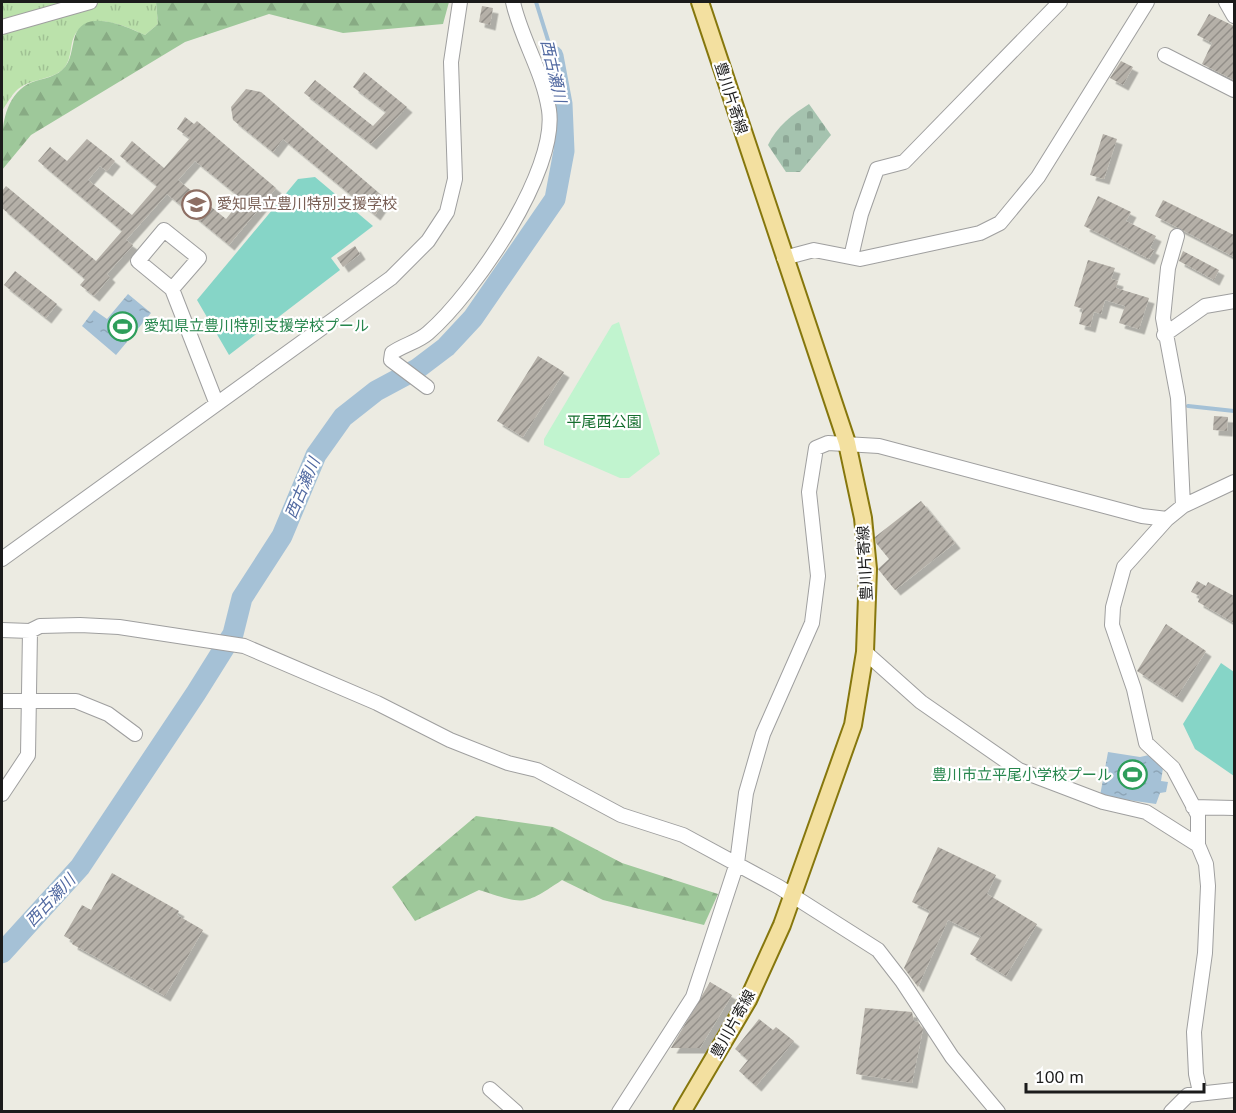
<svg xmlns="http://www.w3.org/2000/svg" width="1236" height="1113" font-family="'PT Sans','Noto Sans JP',sans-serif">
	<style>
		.grass { fill: url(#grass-tufts) }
		.forest { fill: url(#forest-firs) }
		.cemetery { fill: url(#cemetery-stones) }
		.park { fill: #c1f4cf }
		.pitch { fill: #86d5c7 }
		.water { fill: url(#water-ripples) }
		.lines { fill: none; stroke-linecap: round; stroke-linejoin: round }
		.stream { stroke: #a5c1d6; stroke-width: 4 }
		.river { stroke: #a5c1d6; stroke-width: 21 }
		.building { fill: url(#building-hatch); fill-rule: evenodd; filter: url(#shadow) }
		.minor-casing { stroke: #9f9f9f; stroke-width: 16 }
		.major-casing { stroke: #86770d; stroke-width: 20 }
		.minor { stroke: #fff; stroke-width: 14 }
		.major { stroke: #f3e0a0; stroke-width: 16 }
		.labels { text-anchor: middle; stroke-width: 4.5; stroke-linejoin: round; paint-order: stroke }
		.street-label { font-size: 15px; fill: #1b1b1b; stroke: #fff }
		.education-label { font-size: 15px; fill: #785e54; stroke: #fff; text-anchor: start }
		.leisure-label { font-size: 15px; fill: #27864d; stroke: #fff; text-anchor: start }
		.park-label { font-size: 15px; fill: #146e2e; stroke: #fff }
		.water-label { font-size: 16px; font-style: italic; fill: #5169a1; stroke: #fff }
	</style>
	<defs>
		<pattern id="grass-tufts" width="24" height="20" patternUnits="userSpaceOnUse" patternTransform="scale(1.5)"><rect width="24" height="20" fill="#bbe2ab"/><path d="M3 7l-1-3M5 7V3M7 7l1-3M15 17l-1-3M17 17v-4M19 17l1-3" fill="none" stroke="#a0c193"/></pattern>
		<pattern id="forest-firs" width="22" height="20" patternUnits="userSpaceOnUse" patternTransform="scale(1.5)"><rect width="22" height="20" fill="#9ec89a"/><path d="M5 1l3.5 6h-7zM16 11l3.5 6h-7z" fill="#88ab84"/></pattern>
		<pattern id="cemetery-stones" width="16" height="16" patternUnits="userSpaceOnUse" patternTransform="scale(1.5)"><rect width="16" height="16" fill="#a5c3af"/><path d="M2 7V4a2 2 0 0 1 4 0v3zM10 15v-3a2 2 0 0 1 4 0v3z" fill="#8da796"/></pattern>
		<pattern id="water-ripples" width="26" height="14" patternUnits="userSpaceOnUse" patternTransform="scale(1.5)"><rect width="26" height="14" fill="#a5c1d6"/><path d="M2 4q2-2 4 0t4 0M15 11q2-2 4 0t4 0" fill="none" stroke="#8da5b7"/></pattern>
		<pattern id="building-hatch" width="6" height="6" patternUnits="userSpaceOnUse" patternTransform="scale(1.5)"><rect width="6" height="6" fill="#b5b0a8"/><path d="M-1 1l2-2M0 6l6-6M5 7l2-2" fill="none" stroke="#928e88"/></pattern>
		<filter id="shadow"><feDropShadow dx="5.5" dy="5.5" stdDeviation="0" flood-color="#0004"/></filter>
	</defs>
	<rect width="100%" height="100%" fill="#ecebe2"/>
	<!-- grass -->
	<path class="grass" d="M2,2H156L158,24L145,35C126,26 91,10 76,33C68,45 74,60 61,71C49,80 30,79 18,89C12,94 6,105 2,111Z"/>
	<!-- forest -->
	<path class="forest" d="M156,2H449L443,24L343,33L269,14L185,42L31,135L2,170C1,138 0,100 28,84C38,79 54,78 62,70C72,61 71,49 75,36C85,7 127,27 145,35L158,24Z
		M476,816L553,827L622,863L718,894L704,925L603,900L562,880C522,907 524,904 479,890L415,921L392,887Z"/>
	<!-- cemetery -->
	<path class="cemetery" d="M809,104L831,135L800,172H786L768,145C776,127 793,114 809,104Z"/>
	<!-- park -->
	<path class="park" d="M619,322L660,454L629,478H620L544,445V439L612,325Z"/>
	<!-- pitch -->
	<path class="pitch" d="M315,177L373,226L331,258L340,270L229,355L197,300L298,179Z
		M1221,663L1234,672V776L1195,749L1183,724Z"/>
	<!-- water -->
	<path class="water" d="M128,294L151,313L116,355L82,326L94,310L107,319Z
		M1108,752L1140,757L1149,755L1163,768L1161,781L1168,782L1166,792L1160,793L1156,804L1100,796Z"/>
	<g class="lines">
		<!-- stream -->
		<path class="stream" d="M536,2L553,56
			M1188,406L1234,411"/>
		<!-- river -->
		<path class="river" d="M2,953L80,867L196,693L233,634L242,598L282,536L316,455L343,417L376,391L417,369L446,347L473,318L555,199L564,151L562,104L553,56"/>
	</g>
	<!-- building -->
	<path class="building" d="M482,6L493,8L490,25L479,22Z
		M1209,14L1234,26V80L1202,64L1212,43L1197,35Z
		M1121,61L1133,67L1123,85L1110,78Z
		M364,72L407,107L371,144L304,93L315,80L373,126L386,112L353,87Z
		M246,89L261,92L386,199L375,215L283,139L273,152L233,120L231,107Z
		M185,117L194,124L197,121L276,188L229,245L167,194L126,240L133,245L107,274L110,277L94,296L80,285L85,279L2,208V191L6,186L96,261L122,231L38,161L50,147L67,161L87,139L115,161L107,171L100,166L88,180L132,215L157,186L120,156L132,141L164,168L190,138L177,129ZM195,161L242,199L226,219L178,180Z
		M1103,134L1117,139L1104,179L1090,175Z
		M1098,196L1131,212L1126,221L1156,236L1150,248L1154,250L1149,259L1084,226Z
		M1163,200L1234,235V257L1155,216Z
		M355,246L360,254L343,267L337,258Z
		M1183,251L1219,270L1214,280L1179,261Z
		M1088,260L1115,268L1111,279L1118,281L1116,288L1149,298L1139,329L1119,323L1125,306L1105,300L1101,314L1094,312L1090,327L1079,324L1083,309L1074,306Z
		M15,271L57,304L46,318L4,285Z
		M538,356L564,372L523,437L497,421Z
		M1214,416L1228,417L1227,431L1213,430Z
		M921,501L955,543L895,590L878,569L889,559L876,543L875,537Z
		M1197,581L1206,586L1208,582L1234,596V623L1198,602L1200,596L1191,592Z
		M1166,624L1206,651L1177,697L1137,671Z
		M938,847L996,875L987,894L1037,924L1006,976L970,954L981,936L948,920L918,987L904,968L930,911L912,902Z
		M112,873L179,911L177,915L203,930L165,996L72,944L73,941L64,936L82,905L91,910Z
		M710,982L732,995L700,1048H671Z
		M865,1008L912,1012L914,1021L918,1022L923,1029L912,1083L856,1074Z
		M759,1019L773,1030L776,1027L794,1041L756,1086L739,1071L748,1060L735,1049Z"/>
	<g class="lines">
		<defs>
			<path id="minor" d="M1226,2L1234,16
				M2,27L90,2
				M1165,55L1234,90
				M1177,236L1168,268L1163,318L1178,398L1183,506
				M851,257L861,214L877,169L904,162L1060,2
				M784,258L814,250L860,259L980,233L1000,223L1038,177L1147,2
				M172,289L199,258L164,230L138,261L172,289L216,402
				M1164,335L1205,306L1234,301
				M427,387L391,360L392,353C403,345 418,342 428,333C474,293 558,171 549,110C543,71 521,39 513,2
				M2,559L391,278L428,241L447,212L455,179L451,62L460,2
				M2,630L30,631L40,626L80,625L119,627L244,646L377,703L450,740L508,763L537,770L621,815L683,835L779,887L878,950L902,981L952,1057L998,1112
				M865,652L921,702L1019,770L1103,802L1146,812L1198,845
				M2,701H76L108,714L135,734
				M2,794L28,755L30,631
				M1193,807L1234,808
				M490,1089L516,1112
				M1200,1092L1196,1074L1194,1032L1205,953L1208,886L1206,864L1198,845V815L1173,768L1146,743L1134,689L1112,625L1113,607L1124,567L1167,519L1183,506L1234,482
				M619,1112L693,997L737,863L746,793L763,734L812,623L818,576L809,492L816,448L828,443L879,446L1142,516L1167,519
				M1171,1112L1188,1095L1234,1090"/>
			<path id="major" d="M682,1112L748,1000L782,925L853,725L865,652L868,569L863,518L847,443L700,2"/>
		</defs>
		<!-- minor casing -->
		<use href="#minor" class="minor-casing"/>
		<!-- major casing -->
		<use href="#major" class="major-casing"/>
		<!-- minor -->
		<use href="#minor" class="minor"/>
		<!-- major -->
		<use href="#major" class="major"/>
	</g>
	<!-- icons -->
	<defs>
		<symbol id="school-ring" viewBox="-11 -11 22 22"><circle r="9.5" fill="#fff" stroke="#8d6e63" stroke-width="1.5"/><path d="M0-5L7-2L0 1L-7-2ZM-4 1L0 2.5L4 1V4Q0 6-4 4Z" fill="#8d6e63"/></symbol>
		<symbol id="stadium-ring" viewBox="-11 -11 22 22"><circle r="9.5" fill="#fff" stroke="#2e9e5b" stroke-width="1.5"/><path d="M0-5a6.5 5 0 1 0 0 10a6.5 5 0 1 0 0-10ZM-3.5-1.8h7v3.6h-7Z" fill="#2e9e5b"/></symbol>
	</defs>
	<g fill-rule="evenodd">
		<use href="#school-ring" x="180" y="188" width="33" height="33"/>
		<use href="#stadium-ring" x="106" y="310" width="33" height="33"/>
		<use href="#stadium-ring" x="1116" y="758" width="33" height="33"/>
	</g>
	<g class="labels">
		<!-- street labels -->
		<g class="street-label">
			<text transform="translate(731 98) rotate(72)" y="5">豊川片寄線</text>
			<text transform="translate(865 563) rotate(-93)" y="5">豊川片寄線</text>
			<text transform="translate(733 1024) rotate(-61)" y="5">豊川片寄線</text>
		</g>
		<!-- education labels -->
		<g class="education-label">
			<text x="217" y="209">愛知県立豊川特別支援学校</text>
		</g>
		<!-- leisure labels -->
		<g class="leisure-label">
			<text x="144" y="331">愛知県立豊川特別支援学校プール</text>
			<text x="1112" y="780" text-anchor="end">豊川市立平尾小学校プール</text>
		</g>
		<!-- park labels -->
		<g class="park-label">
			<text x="604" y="427">平尾西公園</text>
		</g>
		<!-- water labels -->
		<g class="water-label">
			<text transform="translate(554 71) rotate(77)" y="6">西古瀬川</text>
			<text transform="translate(302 488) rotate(-67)" y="6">西古瀬川</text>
			<text transform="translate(50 900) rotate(-47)" y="6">西古瀬川</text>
		</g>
	</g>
	<!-- border -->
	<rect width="1236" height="1113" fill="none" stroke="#1b1b1b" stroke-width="6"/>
	<!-- scale -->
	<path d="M1026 1083v9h178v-9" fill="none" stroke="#1b1b1b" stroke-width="3"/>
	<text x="1035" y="1083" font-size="18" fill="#1b1b1b" stroke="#ffffff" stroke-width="4.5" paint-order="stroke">100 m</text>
</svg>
